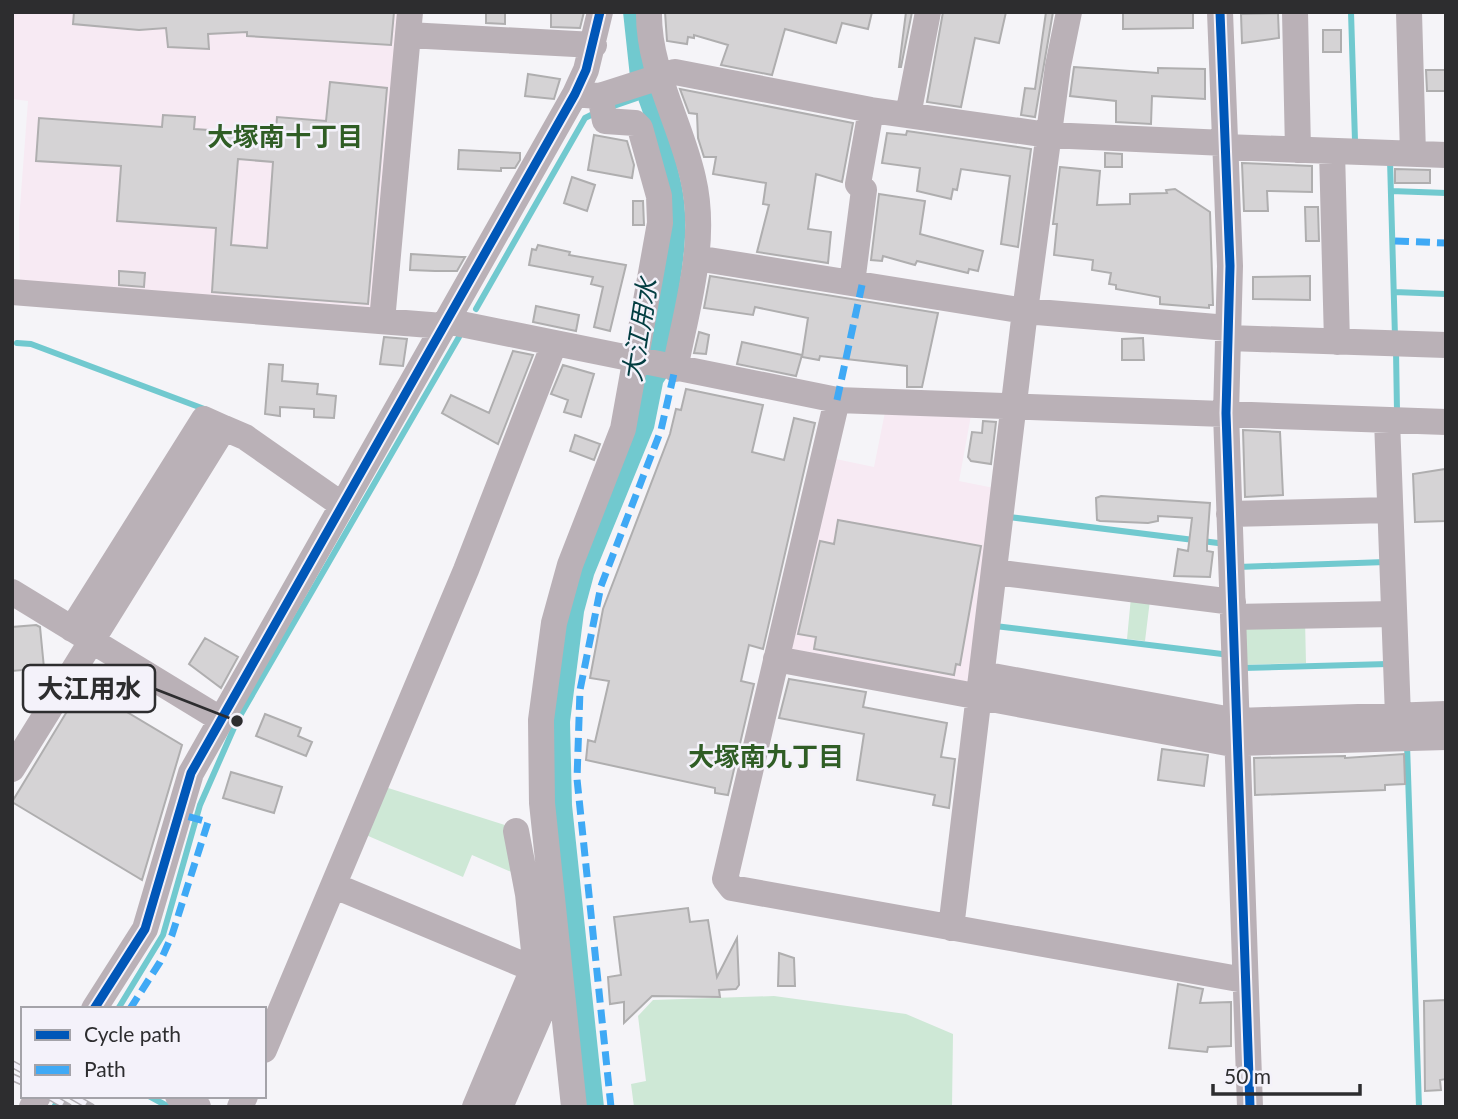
<svg xmlns="http://www.w3.org/2000/svg" width="1458" height="1119" font-family="Lato,'Noto Sans JP',sans-serif">
	<style>
		.industrial { fill: #f7eaf3 }
		.green { fill: #cee8d6 }
		.water { fill: #71c9cf }
		.lines { fill: none; stroke-linecap: round; stroke-linejoin: round }
		.stream { stroke: #71c9cf; stroke-width: 6 }
		.building { fill: #d5d3d5; stroke: #afaeaf; stroke-width: 2; fill-rule: evenodd }
		.minor { stroke: #bab1b7; stroke-width: 26 }
		.rail-casing { stroke: #b4b0b5; stroke-width: 8 }
		.rail { stroke: #f4f2fa; stroke-width: 5; stroke-dasharray: 16; stroke-linecap: butt }
		.quiet { stroke: #3fa9f5; stroke-width: 7; stroke-dasharray: 14 7; stroke-linecap: butt }
		.cycleway-casing { stroke: #f4f2fa; stroke-width: 13 }
		.cycleway { stroke: #0057b8; stroke-width: 9 }
		.labels { text-anchor: middle; stroke-width: 5; stroke-linejoin: round; paint-order: stroke }
		.neighbourhood-label { font-size: 26px; font-weight: bold; fill: #2f5d25; stroke: #f4f2fa }
		.water-label { font-size: 26px; font-style: italic; fill: #023d41; stroke: #f4f2fa }
		.leader { fill: none; stroke: #2d2d2f; stroke-width: 2.5 }
		.callout-dot { fill: #2d2d2f; stroke: #f4f2fa; stroke-width: 2.5 }
		.callout { fill: #f4f2fa; stroke: #2d2d2f; stroke-width: 2.5 }
		.callout-label { font-size: 26px; text-anchor: middle; font-weight: bold; fill: #2d2d2f }
	</style>
	<rect width="100%" height="100%" fill="#f5f4f8"/>
	<!-- industrial -->
	<path class="industrial" d="M12,12H400L373,308L20,285L19,220L28,101L12,99Z
		M885,412L971,415L959,481L994,488L969,682L787,648L831,458L874,467Z"/>
	<!-- green -->
	<path class="green" d="M1131,597L1150,600L1145,641L1127,639Z
		M1305,620L1306,663L1241,665L1244,622Z
		M385,787L508,826L516,874L472,855L463,877L366,835Z
		M774,996L906,1014L953,1034L952,1107H634L631,1084L646,1081L638,1016L653,1000Z"/>
	<!-- water -->
	<path class="water" d="M623,12H637C636,75 671,126 682,187C694,250 670,314 667,377L663,383L654,428L594,575L584,612L570,722L572,805L604,1107H579L545,777L557,627L629,431L657,152L630,77Z"/>
	<g class="lines">
		<!-- stream -->
		<path class="stream" d="M1351,12L1355,141
			M608,108L637,98
			M1390,160L1395,337
			M1391,191L1446,193
			M1394,292L1446,294
			M476,309L585,118L597,112
			M17,343L31,344L207,410
			M1396,350L1397,412
			M1009,517L1218,543
			M1238,567L1386,562
			M995,626L1222,654
			M1243,668L1388,664
			M1407,744L1419,1107
			M118,1009L163,935L200,805L237,721L459,337
			M149,1096L169,1107
			M54,1107L61,1096"/>
	</g>
	<!-- building -->
	<path class="building" d="M74,12H394L391,45L247,36V32L208,34L209,49L168,47L166,28L139,30L73,24Z
		M486,12H505V24L486,23Z
		M551,12H584L580,28L551,27Z
		M665,12H872L868,29L842,23L836,43L785,29L772,75L721,65L728,45L694,35V38L688,37L687,44L667,41Z
		M906,12H912L901,67H899Z
		M943,12H1006L999,43L975,38L961,107L927,102Z
		M1046,12H1053L1035,117L1021,115L1025,88L1035,89Z
		M1123,12H1193V28L1123,29Z
		M1278,13L1279,38L1242,43L1241,14Z
		M1323,30H1341V52H1323Z
		M1074,67L1158,73V68L1205,69V99L1152,96L1151,124L1116,122V101L1070,96Z
		M1426,70H1446V91H1427Z
		M528,74L560,79L554,99L525,96Z
		M330,82L387,88L368,304L212,292L216,228L117,221L121,166L36,161L39,118L162,127L163,115L195,117L194,129L240,132L239,141L275,144L277,117L326,121ZM238,159L273,162L267,248L231,245Z
		M680,89L853,123L842,182L816,174L808,229L831,232L828,263L757,252L769,205L763,204L766,183L713,174L716,157H704L698,138L697,114L689,113Z
		M907,131L1031,149L1018,247L1001,244L1010,176L961,169L957,190L953,189L951,199L917,191L920,168L882,163L887,133L906,135Z
		M594,135L627,141L634,165L632,178L588,170Z
		M459,150L520,153V160L515,168H501V171L458,169Z
		M1105,153L1122,154V167H1105Z
		M1242,163L1312,166V192L1267,191L1268,211H1244Z
		M1060,167L1100,171L1097,205L1130,204V194L1167,193L1166,190L1175,189L1210,212L1213,305H1209V308L1160,304V297L1116,289V285L1109,284L1111,273L1092,270L1093,260L1054,255L1057,224H1053Z
		M1395,169L1430,170V183H1395Z
		M572,177L595,185L587,211L564,203Z
		M879,194L925,201L920,234L983,251L978,271L969,269L968,273L917,261L915,265L883,256L882,261L871,260Z
		M633,201H643L644,225H633Z
		M1305,207H1318L1319,241H1306Z
		M538,245L570,252L569,255L626,265L610,331L594,327L603,287L591,284L593,277L529,265L532,249L536,250Z
		M411,254L461,257H465L457,271H435L410,270Z
		M119,271L145,273L144,287L119,285Z
		M710,276L938,313L922,387H907V366L820,356L819,360L802,357L808,318L755,307L753,315L704,308Z
		M1310,276V300L1253,299V277Z
		M536,306L579,315L576,331L533,322Z
		M699,332L709,335L706,354L694,353Z
		M384,337L407,339L403,366L380,364Z
		M1143,338L1144,360H1122V339Z
		M742,342L802,355L796,376L737,364Z
		M513,351L533,355L498,444L442,413L451,395L489,413Z
		M269,364L283,365L282,381L318,384L317,394L336,396L334,418L314,417V409L280,407V416L265,414Z
		M563,365L594,374L581,417L564,412L568,400L551,394Z
		M686,389L763,405L752,452L784,460L794,418L815,423L763,649L749,645L741,681L754,684L728,795L715,793V788L586,760L588,740L595,742L609,681L590,678L603,609L670,434L676,409L681,410Z
		M983,421L996,422L991,464L971,461L968,457L972,432L982,433Z
		M1243,430L1280,432L1283,495L1245,497Z
		M575,435L600,444L594,460L570,451Z
		M1445,469L1446,521L1415,522L1413,474Z
		M1101,496L1210,503L1207,545V551L1213,552L1210,577L1174,576L1178,549L1188,551L1192,518L1158,516V521L1148,523L1100,521L1097,520L1096,498Z
		M838,520L981,546L960,665L956,664L954,675L814,649L816,637L798,634L820,541L834,544Z
		M36,625L40,627L44,668L12,671V627Z
		M205,638L238,657L221,688L189,664Z
		M789,679L866,692L863,707L947,723L941,757L955,759L949,808L933,805L935,795L857,780L864,734L779,718Z
		M83,685L119,704L117,706L182,745L142,880L12,802Z
		M265,714L301,728L298,736L312,742L306,756L256,736Z
		M1162,749L1208,755L1204,786L1158,780Z
		M1404,754L1405,784L1385,785V790L1255,795L1254,758L1345,756V758Z
		M231,772L282,787L274,813L223,798Z
		M688,908L690,922L708,920L717,977L737,938L739,985L736,989L719,990L720,997L652,996L624,1023V1002L610,1004L608,977L621,975L614,917Z
		M779,953L794,958L795,986H778Z
		M1178,984L1203,989L1200,1003L1231,1002V1046L1208,1047L1207,1052L1169,1048Z
		M1446,1000V1079L1440,1080L1441,1090L1425,1091L1424,1001Z"/>
	<g class="lines">
		<!-- minor -->
		<path class="minor" d="M649,12C648,70 681,123 693,178C708,241 687,307 675,369
			M1220,12L1230,266L1226,413L1250,1107
			M1295,12L1298,150
			M1409,12L1413,154
			M408,35L594,45
			M585,95L600,96L675,72L871,110L1048,135L1225,143
			M908,115L928,12
			M1225,147L1446,155
			M1332,151L1337,342
			M696,258L1025,311L1228,328
			M852,283L864,190L858,184L871,110
			M12,292L443,326
			M382,321L410,12
			M446,321L837,400L1446,422
			M1228,338L1446,345
			M837,400L725,879L732,888L1244,980
			M1387,420L1398,716
			M1229,514L1390,510
			M994,572L1233,602
			M12,592L220,719
			M1233,617L1394,614
			M72,629L204,419L224,428
			M776,659L1238,745
			M982,674L1237,721L1446,714
			M1238,743L1446,737
			M12,769L224,428L245,437L342,505
			M516,831L528,894L536,970
			M335,886L536,970L543,1008L500,1107
			M951,928L1025,311L1058,66L1069,12
			M94,1009L145,929L191,773L575,94L586,70L600,12
			M264,1050L466,570L554,344
			M178,1096L198,1107
			M32,1107L38,1096
			M240,1107L245,1096
			M475,1107L533,969
			M574,1107L542,803L541,720L554,623L570,565L623,429L660,223L659,196L640,128L635,123L605,121L600,96"/>
		<defs>
			<path id="rail" d="M12,1064L23,1070
				M12,1077L23,1082
				M49,1096L68,1107
				M72,1096L91,1107"/>
		</defs>
		<!-- rail casing -->
		<use href="#rail" class="rail-casing"/>
		<!-- rail -->
		<use href="#rail" class="rail"/>
		<!-- quiet -->
		<path class="quiet" d="M1395,241L1446,243
			M837,400L862,285
			M130,1009L160,962L172,935L208,822L179,814
			M611,1107L577,779L580,690L601,586L661,430L675,369"/>
		<defs>
			<path id="cycleway" d="M1220,12L1230,266L1226,413L1250,1107
				M94,1009L145,929L191,773L575,94L586,70L600,12"/>
		</defs>
		<!-- cycleway casing -->
		<use href="#cycleway" class="cycleway-casing"/>
		<!-- cycleway -->
		<use href="#cycleway" class="cycleway"/>
	</g>
	<g class="labels">
		<!-- neighbourhood labels -->
		<g class="neighbourhood-label">
			<text x="285" y="146">大塚南十丁目</text>
			<text x="766" y="766">大塚南九丁目</text>
		</g>
		<!-- water labels -->
		<g class="water-label">
			<text transform="translate(640 330) rotate(-81)" y="9">大江用水</text>
		</g>
	</g>
	<!-- callouts -->
	<path class="leader" d="M237 721L155 689"/>
	<circle class="callout-dot" cx="237" cy="721" r="7"/>
	<rect class="callout" x="23" y="665" width="132" height="47" rx="7"/>
	<g class="callout-label">
		<text x="89" y="698">大江用水</text>
	</g>
	<!-- border -->
	<rect width="1458" height="1119" fill="none" stroke="#2d2d2f" stroke-width="28"/>
	<!-- legend -->
	<rect x="21" y="1007" width="245" height="91" fill="#f4f2fa" stroke="#a4a3a9" stroke-width="2"/>
	<rect x="35" y="1030" width="35" height="10" fill="#0057b8" stroke="#a4a3a9" stroke-width="2"/>
	<text x="84" y="1042" font-size="21" fill="#2d2d2f">Cycle path</text>
	<rect x="35" y="1065" width="35" height="10" fill="#3fa9f5" stroke="#a4a3a9" stroke-width="2"/>
	<text x="84" y="1077" font-size="21" fill="#2d2d2f">Path</text>
	<!-- scale -->
	<path d="M1213 1084v10h147v-10" fill="none" stroke="#2d2d2f" stroke-width="3.5"/>
	<text x="1224" y="1084" font-size="21" fill="#2d2d2f" stroke="#f4f2fa" stroke-width="5" paint-order="stroke">50 m</text>
</svg>
